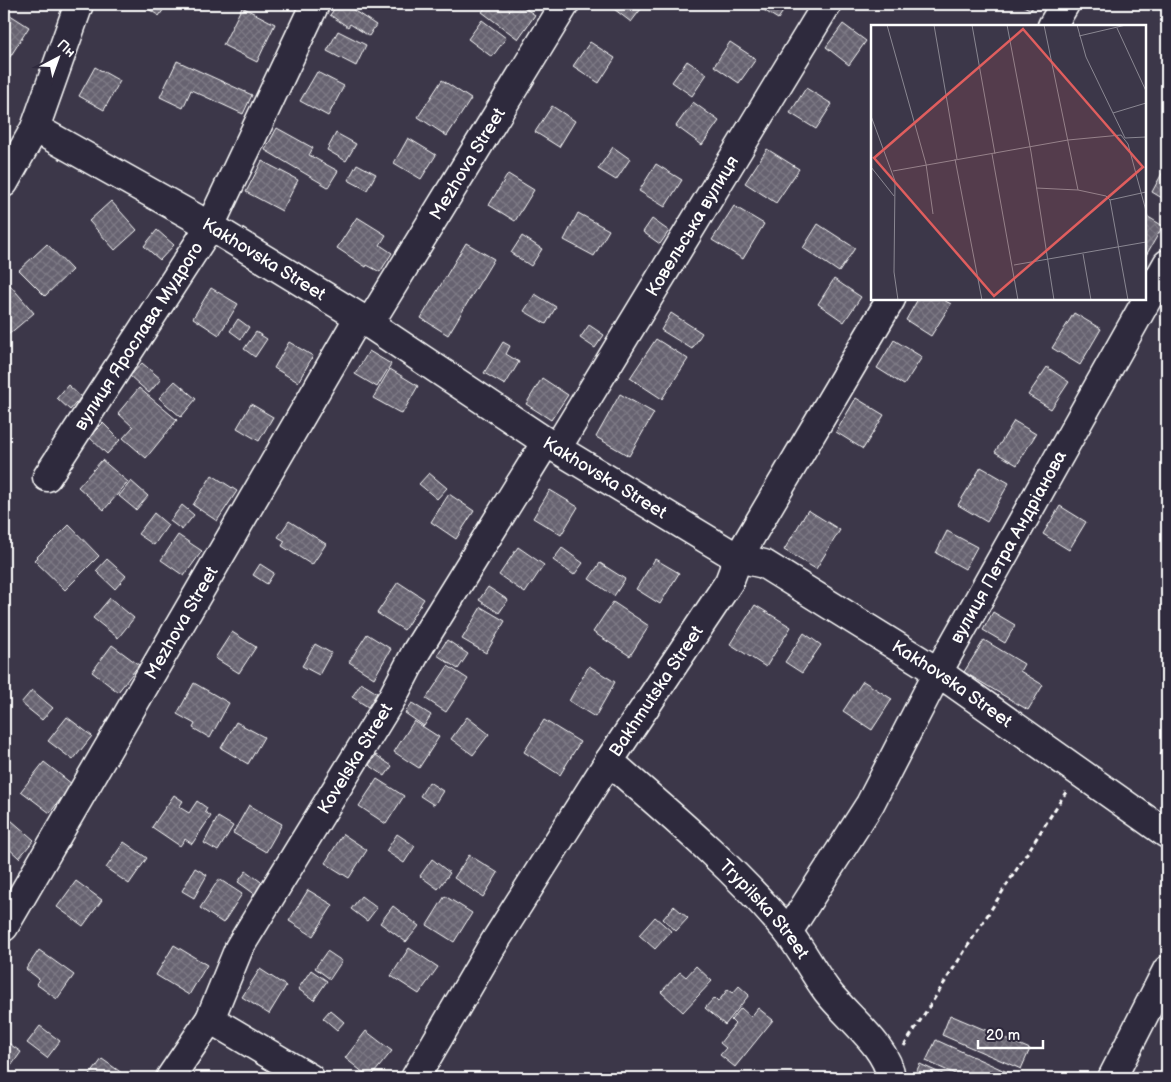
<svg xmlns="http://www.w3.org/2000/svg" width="1171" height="1082" font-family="'Balsamiq Sans',sans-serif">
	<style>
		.building { fill: url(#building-cross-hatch); stroke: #fff }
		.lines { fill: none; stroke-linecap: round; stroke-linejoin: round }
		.minor-casing { stroke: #fff; stroke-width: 31 }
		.path { stroke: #fff; stroke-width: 3; stroke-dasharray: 5 4; stroke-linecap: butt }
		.minor { stroke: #2f2a3d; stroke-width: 28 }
		.labels { text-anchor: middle; stroke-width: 4; stroke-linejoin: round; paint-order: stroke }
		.street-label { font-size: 18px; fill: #fff; stroke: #2f2a3d }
		.inset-road { fill: none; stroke: #8a8792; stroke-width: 1 }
		.view { fill: #e05e5e; fill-opacity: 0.15; stroke: #e05e5e; stroke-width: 2.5 }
		.inset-edge { fill: none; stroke: #fff; stroke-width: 2.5 }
	</style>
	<defs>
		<pattern id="building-cross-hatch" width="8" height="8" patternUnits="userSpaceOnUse" patternTransform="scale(1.25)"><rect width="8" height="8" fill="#666270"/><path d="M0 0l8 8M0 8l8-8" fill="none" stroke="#7d7a85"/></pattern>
	</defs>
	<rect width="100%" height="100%" fill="#3c3749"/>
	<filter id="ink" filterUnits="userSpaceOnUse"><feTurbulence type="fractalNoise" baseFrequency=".02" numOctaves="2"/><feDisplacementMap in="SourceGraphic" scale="10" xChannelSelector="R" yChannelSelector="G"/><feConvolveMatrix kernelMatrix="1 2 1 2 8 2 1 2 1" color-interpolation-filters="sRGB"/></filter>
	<g filter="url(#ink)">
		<!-- building -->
		<path class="building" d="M141,4H163L166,6L159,16Z
			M338,4H344L376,25L369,36L350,24L348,27L330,15Z
			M488,4H519L535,15L518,39L482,12Z
			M612,4H645L631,22L610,6Z
			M754,4H788L778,19Z
			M1020,4H1035L1031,10Z
			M242,7L275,24L257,62L223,45Z
			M4,11L29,27L10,57L4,53Z
			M482,20L506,38L492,57L468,39Z
			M843,24L866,41L849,65L826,47Z
			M338,31L366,45L356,66L327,51Z
			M590,42L615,58L599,83L573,66Z
			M730,42L756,59L739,83L714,66Z
			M177,61L252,95L243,114L191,90L183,108L160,97Z
			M687,61L707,74L692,96L672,82Z
			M95,67L120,81L104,110L79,96Z
			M317,72L344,86L328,116L300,101Z
			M442,80L471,99L447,136L418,117Z
			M806,88L832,104L816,129L790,113Z
			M693,102L719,121L702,145L676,126Z
			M552,106L575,121L559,147L535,132Z
			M277,128L313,148L309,155L338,171L328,187L265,150Z
			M336,133L356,144L346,161L327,150Z
			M408,138L436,155L421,179L394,163Z
			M613,147L630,159L616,180L598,169Z
			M767,149L799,169L776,203L745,183Z
			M262,161L298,180L282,211L246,192Z
			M357,164L376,174L367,190L348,180Z
			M656,164L682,180L665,207L639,191Z
			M1167,164V201L1152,192Z
			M508,174L534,190L515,221L489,205Z
			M111,201L137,230L115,250L89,221Z
			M734,206L764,224L743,259L712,240Z
			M578,213L609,230L594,256L564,240Z
			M1145,215L1163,226L1145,257Z
			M357,217L386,235L380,245L392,253L380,272L367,265L366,267L337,248Z
			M652,219L669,231L660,244L643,232Z
			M818,224L855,248L839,272L803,248Z
			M157,230L174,245L160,260L144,246Z
			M522,236L542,249L531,266L511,253Z
			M466,243L494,259L448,335L421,318Z
			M47,244L72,270L45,296L19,270Z
			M4,278L34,313L8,335L4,329Z
			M834,279L861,297L844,322L818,304Z
			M211,288L238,304L219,335L193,318Z
			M535,294L556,307L546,324L524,311Z
			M918,299H942L951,304L931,336L906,320Z
			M671,313L702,333L692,349L661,330Z
			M1074,313L1101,329L1080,365L1052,348Z
			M238,319L249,327L241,339L230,331Z
			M589,325L604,335L595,348L580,338Z
			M256,332L267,339L255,357L244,349Z
			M656,339L688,359L662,399L630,378Z
			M894,340L922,357L904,385L877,368Z
			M289,342L313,356L298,382L274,368Z
			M503,342L510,346L506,354L519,362L505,385L484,373Z
			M369,351L391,364L377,387L355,374Z
			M142,363L161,379L149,393L130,376Z
			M1047,367L1069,382L1051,409L1028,395Z
			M390,369L418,386L402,414L373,398Z
			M542,378L568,395L551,420L526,404Z
			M175,381L196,399L181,417L159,398Z
			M68,385L81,397L70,410L57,398Z
			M139,388L177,420L146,458L123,438L133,427L118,413Z
			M620,394L654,413L629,456L596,437Z
			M856,398L884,415L863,449L836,432Z
			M251,404L273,417L259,441L237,428Z
			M1014,421L1036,434L1017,465L995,452Z
			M103,423L120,440L107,454L89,437Z
			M102,460L128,482L104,510L78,487Z
			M981,467L1009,483L987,522L958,505Z
			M429,473L447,488L437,499L419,484Z
			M212,475L237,491L217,521L193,505Z
			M131,481L148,496L136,510L119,496Z
			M550,490L578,507L561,535L533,518Z
			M449,494L474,511L456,539L431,522Z
			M182,505L194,515L182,530L170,521Z
			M1060,506L1086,522L1069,550L1043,534Z
			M808,510L840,530L816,569L784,550Z
			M154,513L168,525L154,545L138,534Z
			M289,521L326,544L312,565L282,546L285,541L278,537Z
			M69,525L99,556L65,590L34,560Z
			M947,531L977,547L965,569L936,553Z
			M178,535L202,551L184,576L161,560Z
			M518,547L544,565L525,593L499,575Z
			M562,548L583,563L574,575L553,560Z
			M107,559L126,576L115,589L96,571Z
			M655,559L679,573L660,604L636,589Z
			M600,563L625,579L614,596L589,579Z
			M260,564L274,573L267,584L253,575Z
			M398,582L424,599L404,630L377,613Z
			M488,587L508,600L499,613L479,600Z
			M110,598L134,618L118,638L93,618Z
			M613,602L649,626L630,656L593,632Z
			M755,605L791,627L766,667L730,644Z
			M481,607L505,621L486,653L462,639Z
			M993,612L1015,625L1005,643L983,630Z
			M232,632L256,647L239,673L215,658Z
			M804,633L821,645L802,673L785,662Z
			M367,634L391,649L374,678L349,662Z
			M447,640L468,654L458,669L437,655Z
			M984,640L1024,664L1020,671L1043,685L1028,710L964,672Z
			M315,644L331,653L319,675L302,666Z
			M112,645L139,665L118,692L92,672Z
			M448,666L468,679L446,712L426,699Z
			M589,666L615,682L595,717L569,701Z
			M863,681L892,699L872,730L843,711Z
			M194,683L229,703L210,738L193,728L195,724L177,714Z
			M361,683L377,693L368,707L352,697Z
			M32,690L53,708L42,720L21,703Z
			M412,703L431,715L424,726L405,713Z
			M67,717L92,736L73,760L48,741Z
			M467,717L489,734L473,755L451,739Z
			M544,720L580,742L560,775L524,752Z
			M414,721L439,737L419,768L394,752Z
			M236,722L264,737L248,764L221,748Z
			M1167,741V759L1160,755Z
			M376,755L392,766L385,776L369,765Z
			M44,762L72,784L50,813L21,791Z
			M377,779L404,796L386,824L359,806Z
			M429,782L443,791L434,805L420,796Z
			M174,795L183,801L179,807L189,813L197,801L207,808L205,812L211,816L192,844L185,839L180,846L152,827Z
			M249,805L282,824L266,852L233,833Z
			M4,814L34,840L19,858L4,844Z
			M218,817L233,826L218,851L204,843Z
			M343,834L367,850L349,878L325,863Z
			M397,834L415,846L404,863L386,851Z
			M124,842L147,858L129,884L106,868Z
			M469,855L498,873L483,897L454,878Z
			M432,859L450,873L438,889L420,876Z
			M195,868L207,875L194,898L182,891Z
			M246,871L264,884L256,895L238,882Z
			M219,879L242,894L223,923L200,908Z
			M76,881L102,900L83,926L57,907Z
			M308,890L333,905L313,936L289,921Z
			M361,896L377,908L367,921L351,909Z
			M445,896L472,913L454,942L427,925Z
			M393,906L419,926L406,942L380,923Z
			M674,906L688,918L676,931L663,919Z
			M655,917L671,931L655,949L639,935Z
			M174,945L207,965L189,995L156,975Z
			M409,948L438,967L419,994L391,976Z
			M39,950L74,975L57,999L36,984L39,979L26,969Z
			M327,951L342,961L330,979L315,968Z
			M696,966L712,981L683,1012L661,992L680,972L686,977Z
			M260,969L286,986L269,1014L242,997Z
			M311,970L327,981L314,1000L298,989Z
			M739,986L749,995L725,1025L705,1008L714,998L718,1002L728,989L733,993Z
			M741,1008L751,1017L758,1008L773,1020L735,1067L720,1055L726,1048L720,1043L735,1024L731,1020Z
			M330,1010L344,1022L337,1030L323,1018Z
			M950,1015L1030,1049L1021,1069L942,1035Z
			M40,1026L60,1041L47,1058L27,1043Z
			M366,1031L392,1051L370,1078L345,1058Z
			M4,1040L21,1052L4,1076Z
			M936,1040L1014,1075L1012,1078H964L926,1061Z
			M102,1059L129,1078H88Z
			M920,1064L951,1078H913Z"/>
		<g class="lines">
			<defs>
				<g id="minor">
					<path d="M1052,26L1065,4"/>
					<path id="s1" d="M35,128L210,226L359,317L546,442L738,558L764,564L938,672L1167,834"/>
					<path d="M4,183L35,128L79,4"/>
					<path id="s2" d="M369,324L565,4"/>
					<path id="s3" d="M557,448L827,4"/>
					<path id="s4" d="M47,477L210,226L315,4"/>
					<path id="s5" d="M609,761C671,815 734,868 787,931C802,950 813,972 827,991C846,1016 888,1047 891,1078"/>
					<path id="s6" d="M4,927L359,317"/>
					<path id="s7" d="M788,932L870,804L938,672L1167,264"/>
					<path d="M210,1019L310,1078"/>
					<path id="s8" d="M170,1078L210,1019L239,948L392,698L416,652L546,442"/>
					<path id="s9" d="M415,1078L492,946L609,761L729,582L738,558L891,299"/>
					<path d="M1112,1078L1167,970"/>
				</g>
			</defs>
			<!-- minor casing -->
			<use href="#minor" class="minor-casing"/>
			<!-- path -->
			<path class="path" d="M904,1046L1066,792"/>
			<!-- minor -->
			<use href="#minor" class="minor"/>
		</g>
	</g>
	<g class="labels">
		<!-- street labels -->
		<g class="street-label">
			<text dy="6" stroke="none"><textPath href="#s2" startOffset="188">Mezhova Street</textPath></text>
			<text dy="6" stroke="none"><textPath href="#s3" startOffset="260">Ковельська вулиця</textPath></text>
			<text dy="6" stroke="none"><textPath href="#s1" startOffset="264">Kakhovska Street</textPath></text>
			<text dy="6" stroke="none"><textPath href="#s4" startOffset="168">вулиця Ярослава Мудрого</textPath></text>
			<text dy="6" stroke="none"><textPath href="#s1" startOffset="669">Kakhovska Street</textPath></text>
			<text dy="6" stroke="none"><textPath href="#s7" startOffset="444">вулиця Петра Андріанова</textPath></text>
			<text dy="6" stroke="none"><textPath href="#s6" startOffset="352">Mezhova Street</textPath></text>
			<text dy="6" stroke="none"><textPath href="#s1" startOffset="1074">Kakhovska Street</textPath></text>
			<text dy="6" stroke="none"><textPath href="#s9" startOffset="456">Bakhmutska Street</textPath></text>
			<text dy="6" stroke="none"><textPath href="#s8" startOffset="370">Kovelska Street</textPath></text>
			<text dy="6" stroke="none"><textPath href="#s5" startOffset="215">Trypilska Street</textPath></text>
		</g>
	</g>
	<!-- overview -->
	<g transform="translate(871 25)">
		<rect width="275" height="275" fill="#3c3749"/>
		<path class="inset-road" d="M16,0L55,139L62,189M63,0L86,134M101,0L124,129M136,0L160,127L183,275M173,0L207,165M206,0L215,32L254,113L275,112M246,3L275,66M208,11L255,0M242,88L275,78M0,91L24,156L23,247L27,275M121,129L147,275M84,134L111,275M0,142L23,171M22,146L197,115L250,110L257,119L275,186M165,163L207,165L235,171L239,175L257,275M239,175L275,167M212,229L220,275M143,240L275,217"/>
		<path class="view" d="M152,4L272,142L123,271L3,133Z"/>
		<rect width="275" height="275" class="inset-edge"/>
	</g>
	<!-- margin -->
	<rect width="1171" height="1082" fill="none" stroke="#2f2a3d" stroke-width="20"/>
	<rect x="10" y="10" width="1151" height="1062" fill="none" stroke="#fff" stroke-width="2" filter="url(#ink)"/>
	<!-- north arrow -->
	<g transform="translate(58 58) rotate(41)" stroke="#2f2a3d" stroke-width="4" paint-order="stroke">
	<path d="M0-4L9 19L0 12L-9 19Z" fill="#ffffff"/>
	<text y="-8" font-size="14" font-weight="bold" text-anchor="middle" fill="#ffffff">Пн</text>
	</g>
	<!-- scale -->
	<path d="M978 1040v8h65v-8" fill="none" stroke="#ffffff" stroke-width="2.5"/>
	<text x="986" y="1040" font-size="15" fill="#ffffff" stroke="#2f2a3d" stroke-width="4" paint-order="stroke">20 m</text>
</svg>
